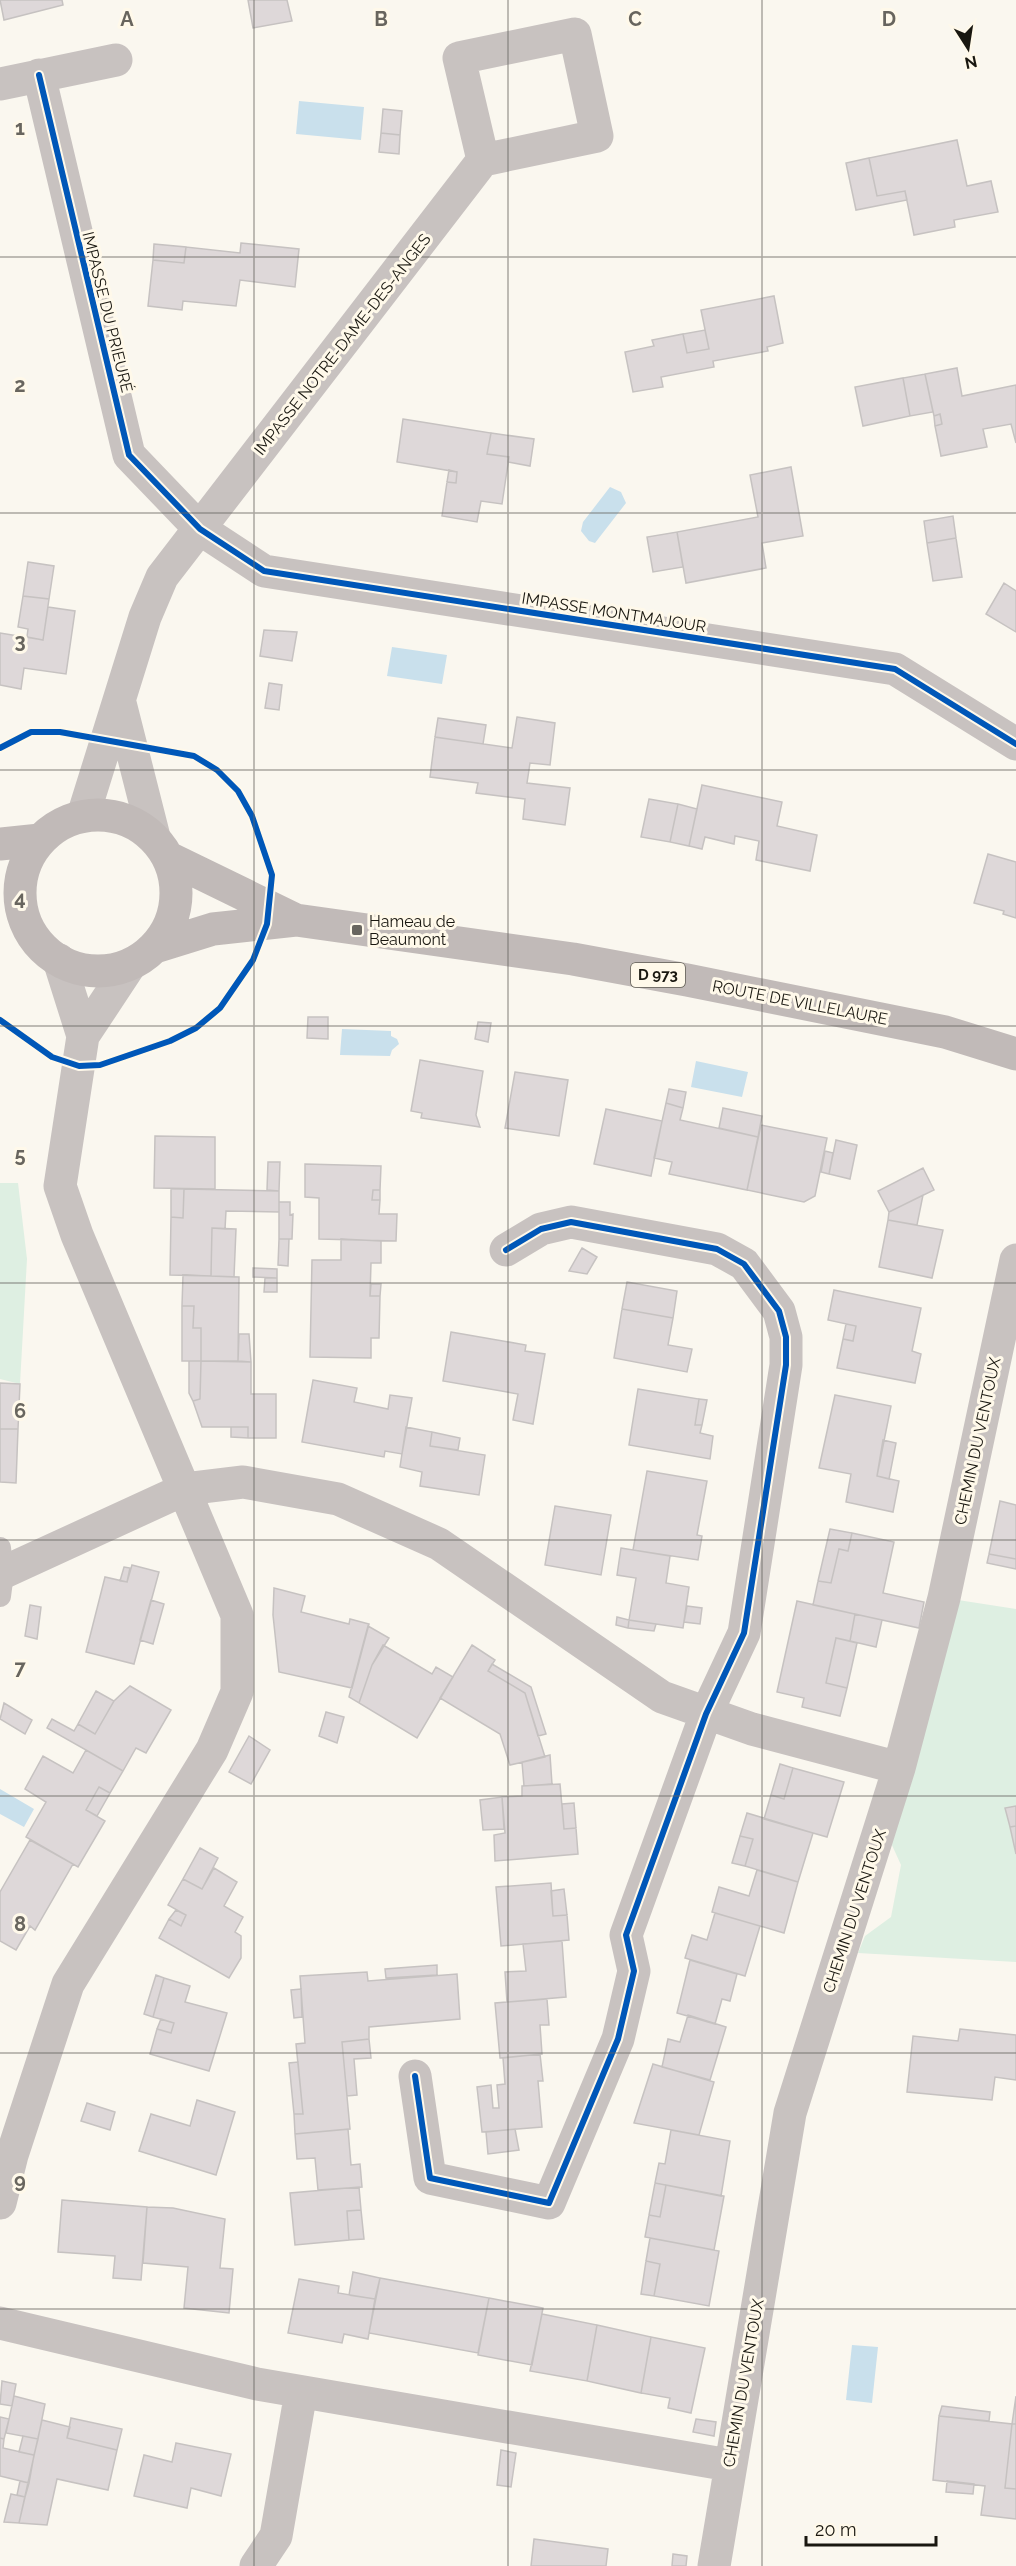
<svg xmlns="http://www.w3.org/2000/svg" width="1016" height="2566" font-family="Raleway,sans-serif">
	<style>
		.green { fill: #deefe2 }
		.water { fill: #c9e0ec }
		.building { fill: #ded8d9; stroke: #c6c2c1; stroke-width: 1.5 }
		.lines { fill: none; stroke-linecap: round; stroke-linejoin: round }
		.lane { stroke: #c8c2c0; stroke-width: 22 }
		.street { stroke: #c8c2c0; stroke-width: 33 }
		.primary { stroke: #c1bab8; stroke-width: 33 }
		.cycleway-casing { stroke: #fff9ea; stroke-width: 10 }
		.cycleway { stroke: #0057b8; stroke-width: 6 }
		.grid { fill: none; stroke: #68655e; stroke-width: 1.5; stroke-opacity: 0.55 }
		.poi-dot { fill: #68655e; stroke: #fff9ea; stroke-width: 2 }
		.labels { text-anchor: middle; stroke-width: 6; stroke-linejoin: round; paint-order: stroke }
		.shield { fill: #fff9ea; stroke: #5e5b51; stroke-width: 1.5 }
		.shield-label { font-size: 15px; font-weight: bold; fill: #191710 }
		.street-label { font-size: 16px; fill: #191710; stroke: #fff9ea }
		.poi-label { font-size: 16px; fill: #191710; stroke: #fff9ea; text-anchor: start }
		.grid-label { font-size: 20px; text-anchor: middle; font-weight: bold; fill: #68655e; stroke: #fff9ea; stroke-width: 6; stroke-linejoin: round; paint-order: stroke }
	</style>
	<rect width="100%" height="100%" fill="#faf7ef"/>
	<!-- green -->
	<path class="green" d="M0,1183H18L27,1259L20,1384L0,1379Z
		M958,1600L1016,1609V1962L858,1953L865,1936L891,1917L901,1865L891,1843Z"/>
	<!-- water -->
	<path class="water" d="M299,101L364,107L361,140L296,134Z
		M610,487L621,492L626,503L595,543L589,541L581,531L583,522Z
		M392,647L447,655L442,684L387,676Z
		M342,1029L391,1031V1036L397,1039L399,1044L392,1050L390,1056L340,1055Z
		M696,1061L748,1072L742,1097L691,1087Z
		M0,1789L34,1809L24,1827L0,1814Z
		M852,2345L878,2347L872,2403L846,2400Z"/>
	<!-- building -->
	<path class="building" d="M0,0H62L63,5L4,20Z
		M248,0H287L292,21L253,28Z
		M383,109L402,111L400,135L381,133Z
		M381,133L400,135L399,154L379,152Z
		M957,140L967,186L991,181L998,212L954,220L955,227L914,235L905,191L877,196L869,158Z
		M869,158L877,196L905,191L907,200L856,210L846,163Z
		M241,243L299,249L295,287L240,280L236,306L183,301L182,310L148,306L153,260L184,263L186,247L240,253Z
		M154,244L186,247L184,263L153,260Z
		M774,296L783,343L767,347L768,351L713,361L714,367L661,377L663,387L633,392L625,352L654,346L652,340L683,334L687,353L709,349L701,310Z
		M705,330L709,349L687,353L683,334Z
		M957,368L962,396L1016,385V443L1011,424L983,429L987,447L941,456L935,426L942,424L940,414L934,416L925,374Z
		M925,374L933,412L910,416L903,378Z
		M903,378L910,416L863,426L855,387Z
		M940,414L942,424L935,426L934,416Z
		M403,419L491,433L487,454L509,457L502,504L481,501L477,522L442,516L447,482L456,483L457,472L397,462Z
		M491,433L534,439L530,466L508,462L509,457L487,454Z
		M791,467L803,536L762,543L766,568L686,583L677,532L758,517L750,475Z
		M449,470L457,472L456,483L447,482Z
		M953,516L956,538L927,543L924,521Z
		M677,532L683,567L653,572L647,537Z
		M956,538L962,577L933,581L927,543Z
		M28,562L54,566L49,599L23,596Z
		M1004,583L1016,591V632L986,614Z
		M23,596L49,599L43,640L27,637L28,629L18,627Z
		M48,607L75,611L66,674L24,668L21,689L0,685V633L43,640Z
		M264,630L297,632L292,661L260,656Z
		M269,683L282,685L279,710L265,708Z
		M517,717L555,723L550,765L530,763L527,783L570,788L565,825L523,819L525,799L476,793L478,783L430,777L435,737L512,748Z
		M438,718L486,725L483,744L435,737Z
		M702,785L782,802L777,826L817,835L810,871L756,860L759,841L735,836L734,844L705,837L702,849L689,846Z
		M649,799L678,804L670,842L641,837Z
		M678,804L697,809L689,846L670,842Z
		M988,854L1016,862V918L1003,914L1004,911L974,903Z
		M308,1017H328V1039L307,1038Z
		M478,1022L491,1023L488,1042L475,1039Z
		M420,1060L483,1071L476,1115L480,1127L421,1118L422,1113L411,1111Z
		M515,1072L568,1080L559,1136L505,1128Z
		M669,1089L686,1092L683,1108L666,1103Z
		M666,1103L683,1108L680,1120L758,1137L747,1190L669,1174L672,1162L654,1158Z
		M723,1108L762,1116L758,1137L719,1128Z
		M606,1109L662,1121L651,1176L594,1164Z
		M761,1125L827,1138L815,1196L804,1202L747,1190Z
		M155,1136L215,1137V1189L154,1188Z
		M836,1140L857,1145L850,1179L829,1174Z
		M825,1151L833,1153L829,1174L821,1172Z
		M268,1162H280L279,1191L267,1190Z
		M305,1164L381,1166L380,1190H373L372,1200H380L379,1214H397L396,1241L319,1239V1198L305,1197Z
		M923,1168L934,1190L889,1212L878,1191Z
		M171,1189H184L183,1218L171,1217Z
		M184,1189L279,1191V1212L226,1211L225,1229L212,1228L211,1276L170,1275L171,1217L183,1218Z
		M373,1190H380V1200H372Z
		M923,1195L917,1225L888,1220L889,1212Z
		M279,1202H290V1215L293,1214L292,1239H279Z
		M888,1220L943,1230L932,1278L879,1267Z
		M212,1228L236,1229L234,1277L211,1276Z
		M279,1239H289L288,1266L278,1265Z
		M341,1239L381,1241V1263H371L370,1296H380L379,1338H371V1358L310,1357L312,1260H341Z
		M582,1248L597,1257L587,1274L569,1271Z
		M253,1268L277,1269V1278L253,1277Z
		M183,1275L239,1277L238,1361H201V1328H193L194,1306H182Z
		M265,1278H277V1292H264Z
		M627,1282L677,1291L673,1318L622,1309Z
		M371,1284H381L380,1296H370Z
		M834,1290L921,1308L912,1351L921,1354L915,1383L837,1368L843,1339L853,1341L856,1326L828,1320Z
		M182,1306H194L193,1328H201V1361H182Z
		M622,1309L673,1318L668,1345L692,1349L687,1372L614,1358Z
		M846,1324L856,1326L853,1341L843,1339Z
		M451,1332L526,1345L525,1351L545,1354L533,1424L513,1420L518,1394L443,1381Z
		M239,1334H249L251,1362L238,1361Z
		M189,1361H201L200,1399L193,1401L189,1393Z
		M201,1361L251,1362V1394H276V1438H248V1427H202L193,1401L200,1399Z
		M313,1380L357,1388L354,1402L388,1409L390,1395L412,1398L402,1454L385,1451L384,1457L302,1442Z
		M0,1383L20,1384L18,1429H0Z
		M638,1389L699,1399L695,1425H702L700,1433L713,1436L710,1459L629,1445Z
		M835,1395L891,1406L877,1476L899,1481L893,1512L846,1502L851,1474L819,1468Z
		M699,1399L707,1400L702,1425H695Z
		M231,1427H248V1438L231,1437Z
		M406,1427L432,1432L430,1446L485,1455L479,1495L420,1486L422,1472L400,1467Z
		M0,1429H18L16,1483L0,1482Z
		M432,1432L460,1438L458,1450L430,1446Z
		M883,1440L896,1443L889,1479L877,1476Z
		M647,1471L707,1481L697,1535L702,1536L698,1560L633,1550Z
		M1000,1501L1016,1505V1559L989,1554Z
		M555,1506L611,1515L601,1575L545,1565Z
		M830,1529L852,1533L848,1551L839,1549L831,1583L818,1581Z
		M852,1533L894,1542L883,1593L924,1602L919,1628L813,1605L818,1581L831,1583L839,1549L848,1551Z
		M621,1548L670,1556L666,1583L689,1587L683,1628L629,1620L636,1578L617,1575Z
		M989,1554L1016,1559V1569L987,1563Z
		M132,1565L159,1572L134,1664L86,1652L105,1577L127,1582Z
		M124,1567L130,1568L127,1582L120,1581Z
		M274,1588L305,1596L301,1612L349,1624L350,1619L369,1624L352,1688L279,1672L273,1615Z
		M151,1600L164,1604L153,1644L140,1640Z
		M797,1601L855,1614L850,1641L836,1638L826,1683L847,1688L840,1716L802,1707L804,1698L777,1692Z
		M30,1605L41,1607L37,1639L25,1636Z
		M687,1606L702,1608L700,1624L684,1622Z
		M855,1614L882,1620L876,1647L850,1641Z
		M617,1617L629,1620L628,1628L616,1625Z
		M629,1620L656,1624L654,1631L628,1628Z
		M368,1626L389,1638L372,1665L359,1703L349,1697Z
		M836,1638L857,1643L847,1688L826,1683Z
		M383,1645L432,1674L436,1667L453,1677L417,1738L359,1703L372,1665Z
		M472,1645L495,1660L488,1671L525,1693L545,1757L510,1765L500,1734L440,1698Z
		M492,1664L531,1687L546,1734L538,1736L525,1693L488,1671Z
		M130,1686L171,1710L146,1753L136,1748L123,1771L47,1728L52,1719L74,1731L78,1724L95,1734L114,1701Z
		M96,1691L114,1701L95,1734L78,1724Z
		M4,1703L32,1720L25,1734L0,1719Z
		M326,1712L344,1717L337,1743L319,1736Z
		M249,1736L270,1750L251,1784L229,1772Z
		M86,1750L123,1771L110,1793L99,1787L86,1810L105,1821L78,1867L26,1837L46,1802L25,1789L43,1756L73,1773Z
		M550,1755L552,1784L524,1786L522,1762Z
		M780,1764L793,1768L784,1799L771,1795Z
		M793,1768L844,1782L827,1837L764,1819L771,1795L784,1799Z
		M560,1784L564,1829L576,1828L578,1854L495,1861L494,1835L505,1833L502,1797L522,1796V1786Z
		M99,1787L110,1793L97,1816L86,1810Z
		M502,1797L504,1829L483,1830L480,1800Z
		M574,1803L576,1828L564,1829L562,1804Z
		M1016,1806V1826L1010,1827L1005,1808Z
		M747,1813L813,1833L798,1882L745,1866L753,1839L740,1836Z
		M1016,1826V1854L1010,1827Z
		M740,1836L753,1839L745,1866L732,1863Z
		M30,1840L73,1864L35,1930L30,1926L16,1950L0,1941V1892Z
		M200,1848L218,1858L202,1889L183,1879Z
		M214,1868L237,1882L224,1906L243,1917L235,1932L241,1936V1958L229,1978L159,1938L169,1919L181,1926L186,1915L168,1905L183,1879L202,1889Z
		M757,1870L798,1882L784,1933L712,1912L719,1887L749,1896Z
		M551,1883L553,1916L567,1915L569,1940L501,1946L496,1887Z
		M564,1889L567,1915L553,1916L551,1891Z
		M176,1910L186,1915L181,1926L169,1919Z
		M715,1913L760,1926L745,1976L685,1958L692,1935L707,1940Z
		M562,1941L566,1997L507,2002L505,1972L526,1971L523,1944Z
		M690,1960L737,1974L730,2001L722,1999L715,2024L677,2013Z
		M437,1965V1975L386,1978L385,1969Z
		M367,1972L368,1981L457,1974L460,2019L369,2027V2039L342,2042L350,2129L295,2134L294,2114H303L296,2044L305,2043L300,1976Z
		M156,1975L164,1978L153,2017L144,2014Z
		M164,1978L190,1986L185,2002L227,2013L209,2071L150,2054L157,2029L171,2033L174,2023L153,2017Z
		M301,1989L302,2017L294,2018L291,1990Z
		M547,1999L549,2025H540L542,2054L500,2058L495,2003Z
		M688,2015L726,2027L710,2080L662,2067L668,2039L680,2042Z
		M161,2019L174,2023L171,2033L157,2029Z
		M960,2029L1016,2035V2080L995,2077L992,2100L907,2092L913,2036L958,2041Z
		M369,2039L371,2058L354,2059L357,2095L347,2096L342,2042Z
		M540,2054L543,2081H538L542,2127L482,2132L477,2087L491,2085L493,2108H499L497,2085L505,2084L503,2058Z
		M298,2062L303,2114H294L289,2063Z
		M653,2064L714,2082L699,2135L634,2123Z
		M197,2100L235,2112L216,2175L139,2151L151,2114L190,2126Z
		M87,2103L115,2112L110,2130L81,2121Z
		M348,2129L351,2165L360,2164L362,2187L318,2190L315,2158L297,2159L295,2134Z
		M515,2129L519,2150L488,2154L486,2132Z
		M671,2130L730,2141L721,2196L655,2183L659,2163L665,2164Z
		M655,2183L666,2185L660,2217L649,2215Z
		M666,2185L724,2196L714,2250L645,2237L649,2215L660,2217Z
		M359,2187L361,2210L347,2211L349,2240L295,2245L290,2193Z
		M62,2200L147,2207L141,2280L113,2278L115,2256L58,2252Z
		M147,2207L173,2208L225,2219L220,2268L233,2269L229,2313L184,2308L188,2267L143,2263Z
		M361,2210L364,2239L349,2240L347,2211Z
		M650,2238L719,2251L709,2306L654,2296L660,2264L646,2261Z
		M646,2261L660,2264L654,2296L641,2294Z
		M353,2272L380,2278L375,2299L349,2295Z
		M380,2278L489,2298L478,2353L369,2333Z
		M299,2279L339,2286L338,2293L375,2299L368,2339L344,2334L342,2343L288,2333Z
		M489,2298L543,2308L532,2365L478,2355Z
		M542,2314L597,2325L587,2381L530,2371Z
		M597,2325L651,2337L641,2393L587,2381Z
		M651,2337L705,2348L691,2413L668,2408L670,2398L641,2393Z
		M2,2381L16,2384L12,2406L0,2404Z
		M14,2396L45,2404L38,2439L6,2433Z
		M1016,2396V2424H1012Z
		M942,2406L990,2412L989,2421L939,2416Z
		M939,2416L1012,2424L1005,2488L1016,2489V2519L981,2515L985,2486L933,2480Z
		M0,2417L9,2419L4,2439L0,2438Z
		M71,2418L122,2429L117,2450L67,2438Z
		M696,2419L716,2422L714,2436L693,2432Z
		M42,2420L70,2427L67,2438L117,2450L108,2490L57,2479L47,2525L19,2523Z
		M1012,2424H1016V2489L1005,2488Z
		M23,2436L38,2439L34,2455L19,2452Z
		M0,2438L4,2439L3,2448L34,2455L29,2483L0,2476Z
		M176,2443L231,2454L221,2496L191,2488L187,2508L134,2496L144,2455L172,2462Z
		M501,2450L516,2453L511,2487L497,2485Z
		M20,2481L29,2483L25,2497L17,2495Z
		M947,2481L974,2484L973,2494L946,2492Z
		M11,2494L25,2497L19,2523L4,2522Z
		M534,2539L608,2549L606,2566H531Z
		M673,2554L687,2556L686,2566H672Z"/>
	<g class="lines">
		<!-- lane -->
		<path class="lane" d="M0,1548L3,1573L0,1596"/>
		<!-- street -->
		<path class="street" d="M575,34L597,136L483,160L459,58Z
			M39,75L129,455L200,529L264,571L895,669L1016,744
			M0,84L116,60
			M120,703L154,837
			M83,816L145,617L162,577L483,160
			M59,960L83,1036
			M0,1574L185,1489L243,1482L338,1499L439,1544L662,1697L752,1729L899,1768
			M415,2076L430,2178L549,2203L618,2039L634,1971L626,1935L706,1714L744,1633L786,1365V1337L779,1311L744,1264L717,1249L571,1222L541,1229L506,1250
			M0,2203L12,2155L68,1984L212,1750L237,1692V1615L77,1235L60,1186L83,1036L130,965
			M0,2323L257,2384L729,2465
			M256,2566L276,2536L301,2392
			M714,2566L790,2113L899,1768L944,1598L1016,1260"/>
		<!-- primary -->
		<path class="primary" d="M20 893a78 78 0 1 1 156 0a78 78 0 1 1-156 0Z
			M0,844L40,840
			M169,858L296,920
			M155,947L213,929L296,920L573,959L687,980L945,1032L1016,1054"/>
		<defs>
			<path id="cycleway" d="M39,75L129,455L200,529L264,571L895,669L1016,744
				M0,748L31,732H60L194,756L217,770L238,791L252,816L272,875L267,924L253,960L220,1008L196,1028L170,1041L100,1065L79,1066L52,1057L0,1020
				M415,2076L430,2178L549,2203L618,2039L634,1971L626,1935L706,1714L744,1633L786,1365V1337L779,1311L744,1264L717,1249L571,1222L541,1229L506,1250"/>
		</defs>
		<!-- cycleway casing -->
		<use href="#cycleway" class="cycleway-casing"/>
		<!-- cycleway -->
		<use href="#cycleway" class="cycleway"/>
	</g>
	<!-- grid -->
	<path class="grid" d="M254,0V2566M508,0V2566M762,0V2566M0,257H1016M0,513H1016M0,770H1016M0,1026H1016M0,1283H1016M0,1540H1016M0,1796H1016M0,2053H1016M0,2309H1016"/>
	<!-- markers -->
	<rect class="poi-dot" x="351" y="924" width="12" height="12" rx="3"/>
	<g class="labels">
		<!-- shield labels -->
		<rect class="shield" x="631" y="963" width="54" height="24" rx="4.5"/>
		<g class="shield-label">
			<text x="658" y="980">D 973</text>
		</g>
		<!-- street labels -->
		<g class="street-label">
			<text transform="translate(108 312) rotate(76)" y="6">IMPASSE DU PRIEURÉ</text>
			<text transform="translate(342 344) rotate(-52)" y="6">IMPASSE NOTRE-DAME-DES-ANGES</text>
			<text transform="translate(614 612) rotate(9)" y="6">IMPASSE MONTMAJOUR</text>
			<text transform="translate(800 1002) rotate(11)" y="6">ROUTE DE VILLELAURE</text>
			<text transform="translate(977 1441) rotate(-78)" y="6">CHEMIN DU VENTOUX</text>
			<text transform="translate(854 1911) rotate(-72)" y="6">CHEMIN DU VENTOUX</text>
			<text transform="translate(743 2383) rotate(-80)" y="6">CHEMIN DU VENTOUX</text>
		</g>
		<!-- poi labels -->
		<g class="poi-label">
			<text x="369" y="927">Hameau de<tspan x="369" dy="18">Beaumont</tspan></text>
		</g>
	</g>
	<g class="grid-label">
		<text x="127" y="26">A</text>
		<text x="381" y="26">B</text>
		<text x="635" y="26">C</text>
		<text x="889" y="26">D</text>
		<text x="20" y="135">1</text>
		<text x="20" y="392">2</text>
		<text x="20" y="648">3</text>
		<text x="20" y="905">4</text>
		<text x="20" y="1162">5</text>
		<text x="20" y="1418">6</text>
		<text x="20" y="1675">7</text>
		<text x="20" y="1931">8</text>
		<text x="20" y="2188">9</text>
	</g>
	<!-- north arrow -->
	<g transform="translate(968 48) rotate(168)" stroke="#fff9ea" stroke-width="4.5" paint-order="stroke">
	<path d="M0-4.5L10 22L0 15L-10 22Z" fill="#191710"/>
	<text y="-9" font-size="16" font-weight="bold" text-anchor="middle" fill="#191710">N</text>
	</g>
	<!-- scale -->
	<path d="M806 2536v9h130v-9" fill="none" stroke="#191710" stroke-width="3"/>
	<text x="815" y="2536" font-size="18" fill="#191710" stroke="#fff9ea" stroke-width="4.5" paint-order="stroke">20 m</text>
</svg>
